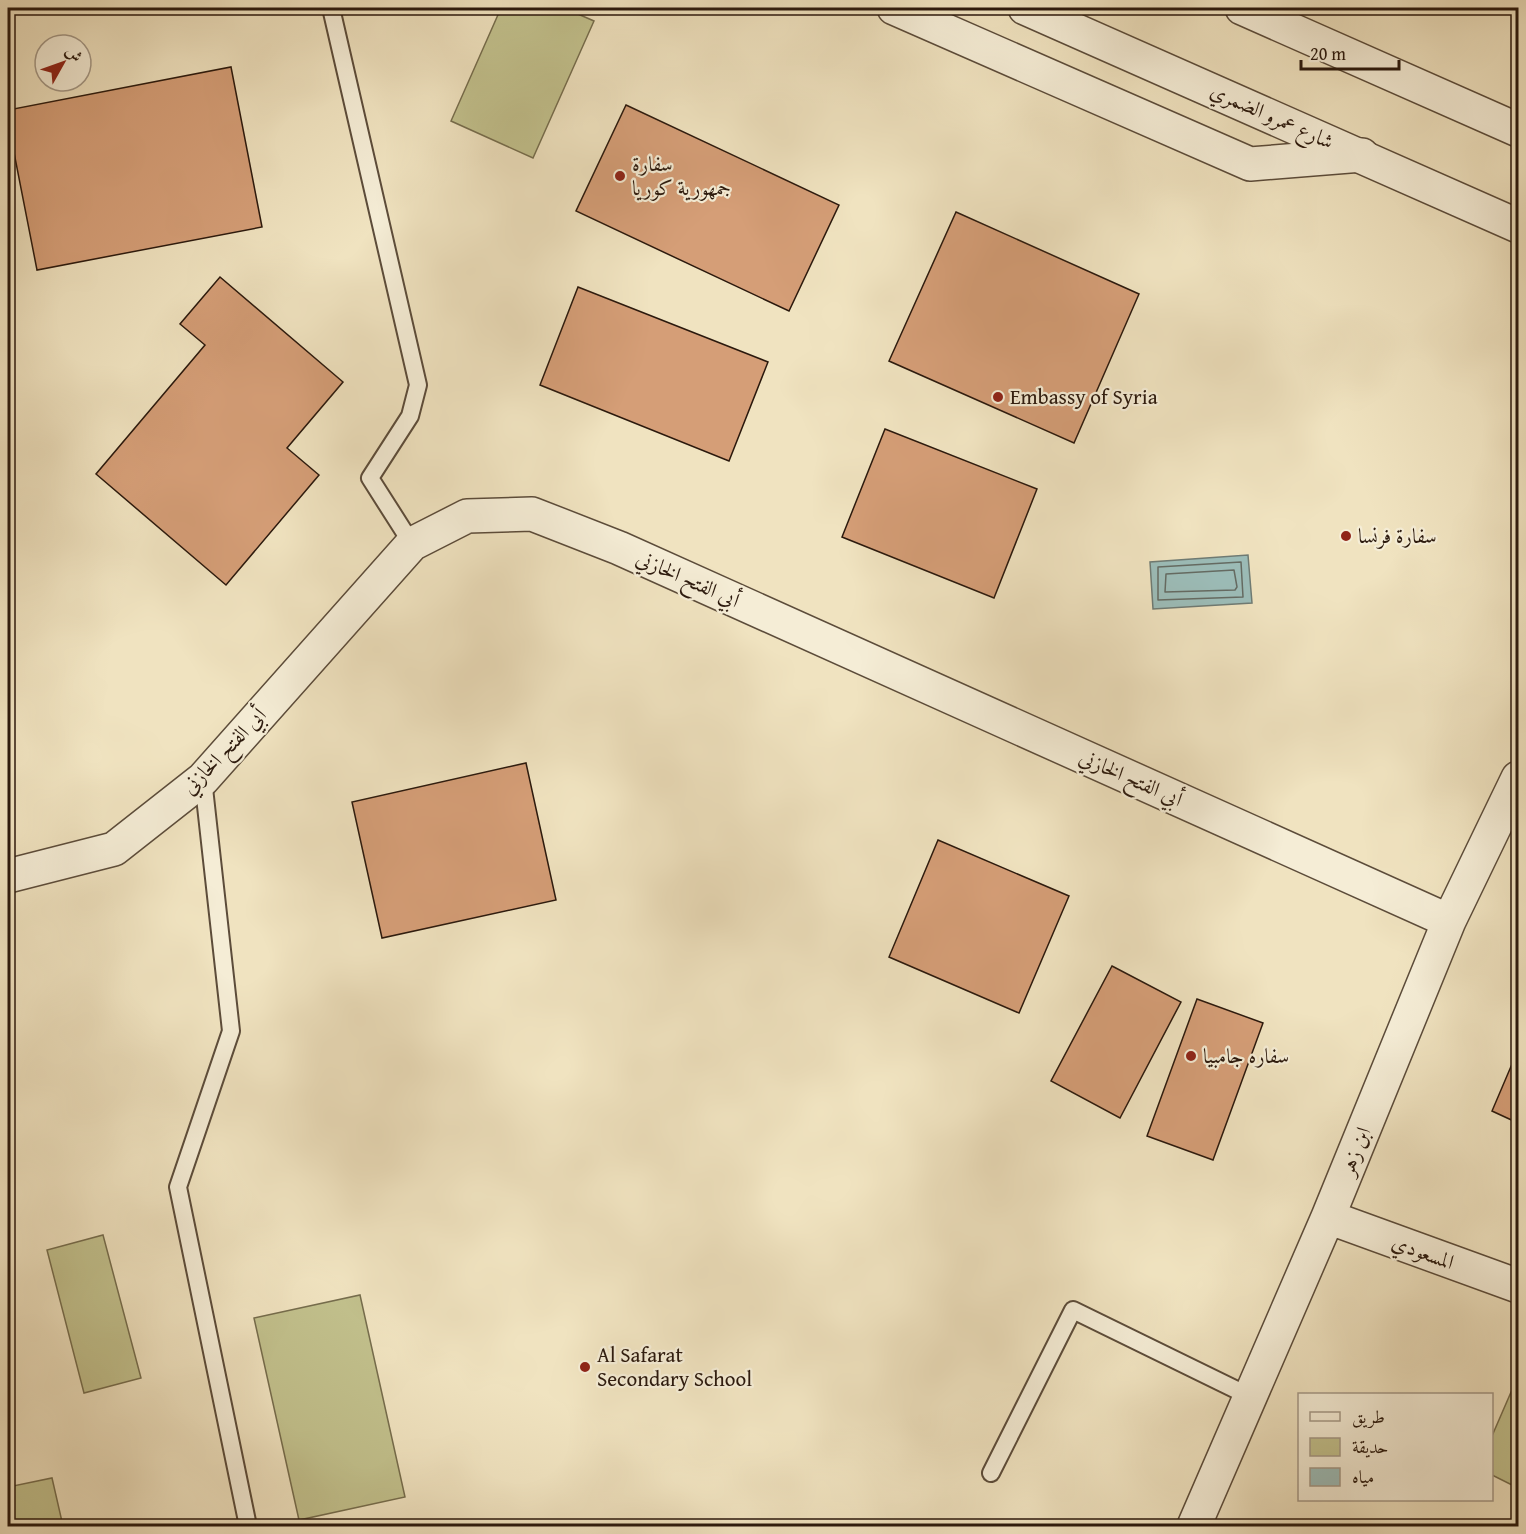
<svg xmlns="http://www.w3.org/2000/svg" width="1526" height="1534" font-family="'Gentium Book Plus',Amiri,serif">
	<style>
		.green { fill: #c2c18d; stroke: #766d4d; stroke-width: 1.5 }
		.water { fill: #9cbdb9; stroke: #6f7b74; stroke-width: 1.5 }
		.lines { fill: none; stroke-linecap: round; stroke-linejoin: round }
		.shore { stroke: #646b63; stroke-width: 1.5 }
		.building { fill: #d59e77; stroke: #2b190d; stroke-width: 1.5 }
		.service-casing { stroke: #5c4c3a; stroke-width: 20 }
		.minor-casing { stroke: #5c4c3a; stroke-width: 36 }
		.tertiary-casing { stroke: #5c4c3a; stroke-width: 36 }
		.service { stroke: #f5edd6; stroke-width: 16 }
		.minor { stroke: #f5edd6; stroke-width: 33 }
		.tertiary { stroke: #f5edd6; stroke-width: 33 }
		.poi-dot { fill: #8f2418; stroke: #f5edd6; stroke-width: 2 }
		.labels { text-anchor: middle; stroke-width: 4.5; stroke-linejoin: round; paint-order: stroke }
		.street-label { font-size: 21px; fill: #2b190d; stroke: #f5edd6 }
		.poi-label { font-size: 21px; fill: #2b190d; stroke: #f5edd6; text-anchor: start }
	</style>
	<rect width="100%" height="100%" fill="#f0e3c0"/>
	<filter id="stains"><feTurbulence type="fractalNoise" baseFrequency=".00333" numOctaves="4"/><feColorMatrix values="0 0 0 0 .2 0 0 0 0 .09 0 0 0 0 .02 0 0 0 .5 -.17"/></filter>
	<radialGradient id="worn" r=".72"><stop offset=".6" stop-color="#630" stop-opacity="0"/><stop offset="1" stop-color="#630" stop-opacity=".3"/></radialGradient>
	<!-- green -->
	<path class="green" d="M501,8H564L594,21L533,158L451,121Z
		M103,1235L141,1378L84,1393L47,1250Z
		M360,1295L405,1497L299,1520L254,1318Z
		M1518,1376V1488L1492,1475V1436Z
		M52,1478L63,1526H8V1487Z"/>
	<!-- water -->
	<path class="water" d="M1248,555L1252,603L1153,609L1150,562Z"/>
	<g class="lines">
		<!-- shore -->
		<path class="shore" d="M1241,562L1243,597L1158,600V567Z
			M1234,570L1237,587L1235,590L1165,592L1166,574Z"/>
	</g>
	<!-- building -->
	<path class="building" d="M231,67L262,227L37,270L8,122V110Z
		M626,105L839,205L789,311L576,211Z
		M956,212L1139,294L1074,443L889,361Z
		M220,277L343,382L287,448L319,475L226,585L96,474L205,345L180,324Z
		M578,287L768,362L729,461L540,385Z
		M885,429L1037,489L994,598L842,537Z
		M526,763L556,900L382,938L352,802Z
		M938,840L1069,896L1019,1013L889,957Z
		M1112,966L1181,1002L1120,1118L1051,1081Z
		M1197,999L1263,1023L1213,1160L1147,1136Z
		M1518,1050V1123L1492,1111Z"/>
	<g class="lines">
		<defs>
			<path id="service" d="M331,8L418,385L410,416L370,478L412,544
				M203,779L231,1031L178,1187L248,1526
				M991,1473L1073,1310L1249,1396"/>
			<path id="minor" d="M894,8L1250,164L1362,155
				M8,876L114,849L203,779L412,544L467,516L532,514L619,548L1449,921
				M1328,1217L1518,1286
				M1194,1526L1328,1217L1449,921L1518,778"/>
			<path id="tertiary" d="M1025,8L1518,226
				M1242,8L1518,130"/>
		</defs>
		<!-- service casing -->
		<use href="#service" class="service-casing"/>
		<!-- minor casing -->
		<use href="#minor" class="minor-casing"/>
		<!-- tertiary casing -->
		<use href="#tertiary" class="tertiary-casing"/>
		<!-- service -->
		<use href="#service" class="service"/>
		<!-- minor -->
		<use href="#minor" class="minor"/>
		<!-- tertiary -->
		<use href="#tertiary" class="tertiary"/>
	</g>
	<!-- markers -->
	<g class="poi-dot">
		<circle cx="620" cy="176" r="6"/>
		<circle cx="998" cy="397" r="6"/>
		<circle cx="1346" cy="536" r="6"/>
		<circle cx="1191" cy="1056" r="6"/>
		<circle cx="585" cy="1367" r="6"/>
	</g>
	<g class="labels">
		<!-- street labels -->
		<g class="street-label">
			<text transform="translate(1272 116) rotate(24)" y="7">شارع عمرو الضمري</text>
			<text transform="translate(688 579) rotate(24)" y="7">أبي الفتح الخازني</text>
			<text transform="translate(224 751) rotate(-46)" y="7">أبي الفتح الخازني</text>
			<text transform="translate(1131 778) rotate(24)" y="7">أبي الفتح الخازني</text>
			<text transform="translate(1355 1151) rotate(-68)" y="7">ابن زهر</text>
			<text transform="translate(1423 1252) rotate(20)" y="7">المسعودي</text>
		</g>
		<!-- poi labels -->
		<g class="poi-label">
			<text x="632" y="171">سفارة<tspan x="632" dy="24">جمهورية كوريا</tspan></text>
			<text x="1010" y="404">Embassy of Syria</text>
			<text x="1358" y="543">سفارة فرنسا</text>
			<text x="1203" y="1063">سفاره جامبيا</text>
			<text x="597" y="1362">Al Safarat<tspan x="597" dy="24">Secondary School</tspan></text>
		</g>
	</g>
	<!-- margin -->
	<rect width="1526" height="1534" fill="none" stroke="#f0e3c0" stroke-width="30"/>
	<rect x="9" y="9" width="1508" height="1516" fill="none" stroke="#2b190d" stroke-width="3"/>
	<rect x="15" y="15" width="1496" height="1504" fill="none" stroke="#2b190d" stroke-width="1.5"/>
	<!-- legend -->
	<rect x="1298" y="1393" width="195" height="108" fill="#f5edd6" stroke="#a49886" stroke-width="1.5"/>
	<rect x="1310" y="1412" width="30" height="9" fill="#f5edd6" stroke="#a49886" stroke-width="1.5"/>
	<text x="1352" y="1423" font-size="18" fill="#2b190d">طريق</text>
	<rect x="1310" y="1438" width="30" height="18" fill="#c2c18d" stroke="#a49886" stroke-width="1.5"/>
	<text x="1352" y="1453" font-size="18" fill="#2b190d">حديقة</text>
	<rect x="1310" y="1468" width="30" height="18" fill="#9cbdb9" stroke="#a49886" stroke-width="1.5"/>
	<text x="1352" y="1483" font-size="18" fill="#2b190d">مياه</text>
	<!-- north arrow -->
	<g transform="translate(63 63) rotate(50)"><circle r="28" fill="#f5edd6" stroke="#a49886" stroke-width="1.5"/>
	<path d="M0-4.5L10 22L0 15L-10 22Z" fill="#8f2418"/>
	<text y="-9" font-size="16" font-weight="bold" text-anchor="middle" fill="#2b190d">ش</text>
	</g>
	<!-- scale -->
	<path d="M1301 60v9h98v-9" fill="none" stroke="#2b190d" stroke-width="3"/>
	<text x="1310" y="60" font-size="18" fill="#2b190d" stroke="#f5edd6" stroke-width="4.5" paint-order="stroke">20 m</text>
	<rect width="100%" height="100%" filter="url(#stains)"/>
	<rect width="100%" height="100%" fill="url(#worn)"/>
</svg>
